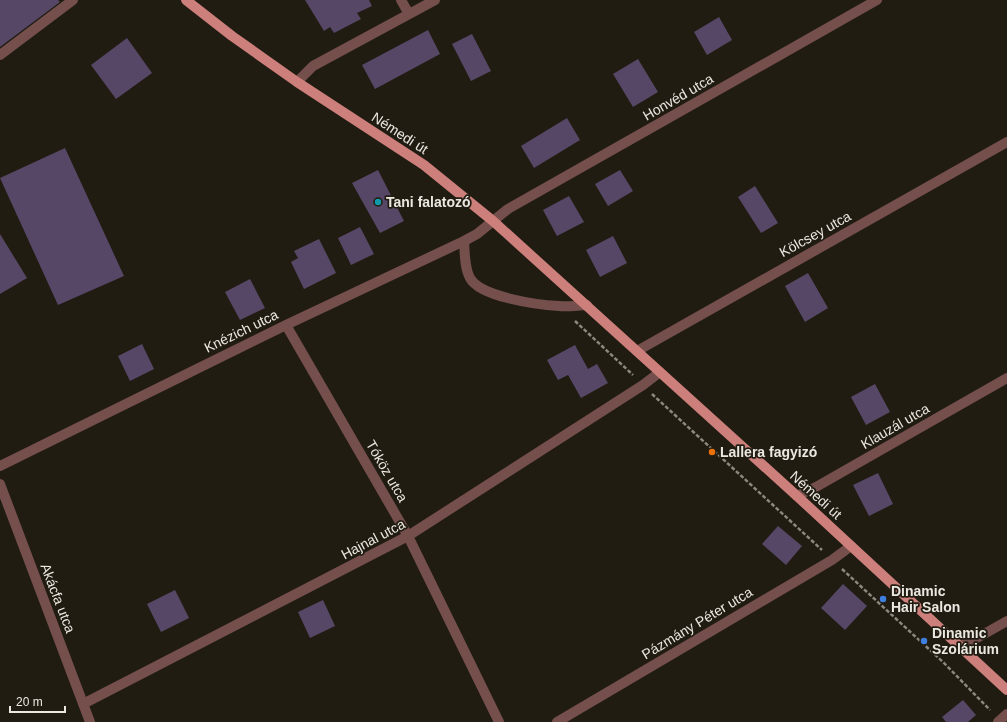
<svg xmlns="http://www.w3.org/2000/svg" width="1007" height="722" font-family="Helvetica,sans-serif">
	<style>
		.building { fill: #564766 }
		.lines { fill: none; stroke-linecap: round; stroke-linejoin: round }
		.path { stroke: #8c887f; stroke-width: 2.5; stroke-dasharray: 4 2; stroke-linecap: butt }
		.minor { stroke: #744f4c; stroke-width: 10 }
		.major { stroke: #cd7f7b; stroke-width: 10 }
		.culture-dot { fill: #0f9aa8; stroke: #211c12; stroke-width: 1.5 }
		.food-dot { fill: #e8710a; stroke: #211c12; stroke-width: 1.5 }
		.shop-dot { fill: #3f7fe0; stroke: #211c12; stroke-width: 1.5 }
		.labels { text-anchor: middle; stroke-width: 3.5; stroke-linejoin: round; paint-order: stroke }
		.street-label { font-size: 14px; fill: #ebe8e1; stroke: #211c12 }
		.poi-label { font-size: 14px; font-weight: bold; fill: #ebe8e1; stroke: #211c12; text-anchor: start }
	</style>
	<rect width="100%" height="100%" fill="#211c12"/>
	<!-- building -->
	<path class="building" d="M0,0H58L60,2L0,47Z
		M305,0H369L372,6L357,13L361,19L334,33L330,27L324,31Z
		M719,17L732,40L707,55L694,32Z
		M428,30L440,54L375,89L362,65Z
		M472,34L491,71L471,81L452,44Z
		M127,38L152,73L116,99L91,65Z
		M638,59L658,92L633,107L613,74Z
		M567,118L580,140L534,168L521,146Z
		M65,148L124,276L58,305L0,178Z
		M378,170L404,221L380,233L352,183Z
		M620,170L633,191L608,206L595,184Z
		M755,186L778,223L761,233L738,197Z
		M569,196L584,222L557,236L543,210Z
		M360,227L374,254L351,265L338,238Z
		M0,234L27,278L0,294Z
		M613,236L627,263L600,277L586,250Z
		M319,239L336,273L304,289L291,262L298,258L294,251Z
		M808,273L828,308L805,322L785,286Z
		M250,279L265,308L240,320L225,292Z
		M142,344L154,369L130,381L118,356Z
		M575,345L588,369L597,364L608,383L581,398L568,375L558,380L547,360Z
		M875,384L890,412L866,425L851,397Z
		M878,473L893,504L869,516L853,485Z
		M778,526L802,546L786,565L762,544Z
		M843,584L867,606L845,630L821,608Z
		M175,590L189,618L161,632L147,604Z
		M323,600L335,626L310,638L298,612Z
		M963,700L976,715L968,722H946L942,717Z"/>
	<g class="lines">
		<!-- path -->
		<path class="path" d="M575,321L633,375
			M652,394L822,550
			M842,569L944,663L990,710"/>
		<!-- minor -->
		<path class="minor" d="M401,0L409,14
			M0,55L73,0
			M297,82L313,66L435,0
			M464,241C465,252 464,267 470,278C480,297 538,305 559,306C568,307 577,306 587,305
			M286,325L408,536L499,722
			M637,351L1007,142
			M0,466L286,325L464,241L477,234L508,209L877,0
			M0,484L90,722
			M797,496L816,487L1007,378
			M958,646L977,638L1007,621
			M83,704L408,536L643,385L660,372
			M557,722L832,560L851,546
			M998,722L1007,714"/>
		<!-- major -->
		<path class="major" d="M186,0L232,36L297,82L424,165L493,221L797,496L1007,690"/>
	</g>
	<!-- markers -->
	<circle class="culture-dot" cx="378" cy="202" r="4"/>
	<circle class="food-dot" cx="712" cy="452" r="4"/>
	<g class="shop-dot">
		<circle cx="883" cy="599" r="4"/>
		<circle cx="924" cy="641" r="4"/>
	</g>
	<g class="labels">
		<!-- street labels -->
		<g class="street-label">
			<text transform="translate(678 97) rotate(-30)" y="5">Honvéd utca</text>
			<text transform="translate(400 133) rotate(33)" y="5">Némedi út</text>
			<text transform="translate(815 234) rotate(-29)" y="5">Kölcsey utca</text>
			<text transform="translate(241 331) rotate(-26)" y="5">Knézich utca</text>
			<text transform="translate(895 426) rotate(-30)" y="5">Klauzál utca</text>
			<text transform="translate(387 471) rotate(60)" y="5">Tóköz utca</text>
			<text transform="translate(816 495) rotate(42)" y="5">Némedi út</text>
			<text transform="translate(373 539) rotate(-28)" y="5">Hajnal utca</text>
			<text transform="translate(58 598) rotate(69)" y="5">Akácfa utca</text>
			<text transform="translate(697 623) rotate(-31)" y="5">Pázmány Péter utca</text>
		</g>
		<!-- poi labels -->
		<g class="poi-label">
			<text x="386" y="207">Tani falatozó</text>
			<text x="720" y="457">Lallera fagyizó</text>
			<text x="891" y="596">Dinamic<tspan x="891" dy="16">Hair Salon</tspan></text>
			<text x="932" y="638">Dinamic<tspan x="932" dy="16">Szolárium</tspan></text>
		</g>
	</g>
	<!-- scale -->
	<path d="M10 706v6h55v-6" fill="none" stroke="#ebe8e1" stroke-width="2"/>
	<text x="16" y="706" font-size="12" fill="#ebe8e1" stroke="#211c12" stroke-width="3" paint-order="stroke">20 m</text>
</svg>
